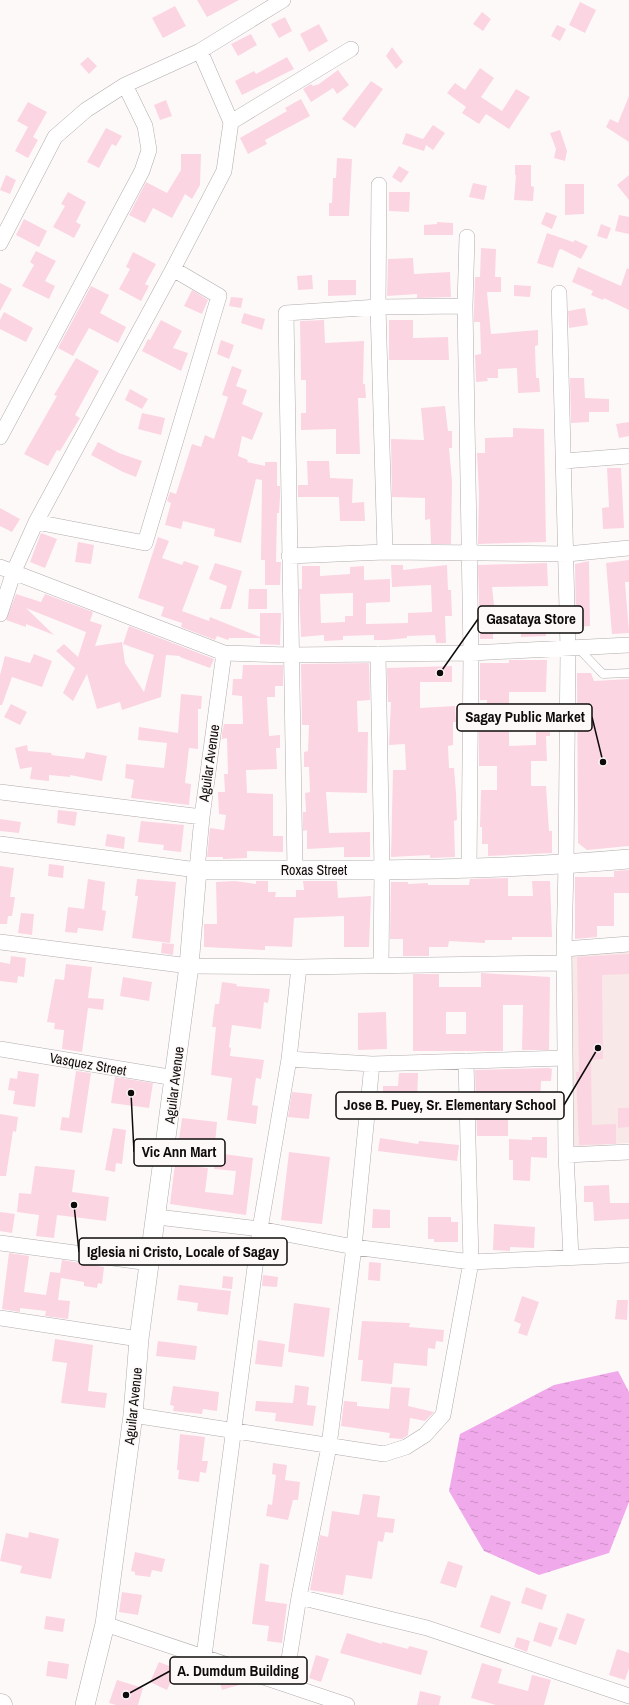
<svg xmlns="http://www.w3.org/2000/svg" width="629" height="1705" font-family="'Archivo Narrow',sans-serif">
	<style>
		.built { fill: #f8e9e8 }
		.water { fill: url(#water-ripples) }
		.building { fill: #fcd5e2; fill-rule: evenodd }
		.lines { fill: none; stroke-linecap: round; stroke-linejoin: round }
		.service-casing { stroke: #b1acab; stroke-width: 9 }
		.minor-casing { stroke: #b1acab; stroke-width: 16 }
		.tertiary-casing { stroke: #b1acab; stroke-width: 20 }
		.trunk-casing { stroke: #b1acab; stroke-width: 23 }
		.service { stroke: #fff; stroke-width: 8 }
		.minor { stroke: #fff; stroke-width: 15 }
		.tertiary { stroke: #fff; stroke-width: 19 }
		.trunk { stroke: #fff; stroke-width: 22 }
		.labels { text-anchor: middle; stroke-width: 3.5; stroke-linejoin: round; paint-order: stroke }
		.street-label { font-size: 14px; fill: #0e0c0b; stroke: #fef9f9 }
		.leader { fill: none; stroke: #0e0c0b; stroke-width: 1.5 }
		.callout-dot { fill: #0e0c0b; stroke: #fef9f9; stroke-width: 1.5 }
		.callout { fill: #fef9f9; stroke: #0e0c0b; stroke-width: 1.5 }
		.callout-label { font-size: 15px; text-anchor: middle; font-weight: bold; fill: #0e0c0b }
	</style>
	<defs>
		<pattern id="water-ripples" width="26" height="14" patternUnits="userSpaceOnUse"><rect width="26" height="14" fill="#f0a9eb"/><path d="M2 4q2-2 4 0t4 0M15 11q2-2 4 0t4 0" fill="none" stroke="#cd90c8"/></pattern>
	</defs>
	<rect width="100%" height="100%" fill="#fef9f9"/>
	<!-- built -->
	<path class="built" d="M629,949V1143L567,1147V953Z"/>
	<!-- water -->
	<path class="water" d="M618,1371L629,1392V1502L609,1553L539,1575L484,1551L449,1491L460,1434L554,1385Z"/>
	<!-- building -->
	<path class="building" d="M197,0H239L207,17Z
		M580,2L596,10L585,33L569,25Z
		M175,6L186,26L163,38L152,18Z
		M482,12L491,19L483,31L473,24Z
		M285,17L292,31L279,38L271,24Z
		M319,24L328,41L309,52L300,34Z
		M557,25L566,29L560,41L551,36Z
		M251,34L257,45L238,56L231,44Z
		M392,47L403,62L396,69L386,56Z
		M88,57L97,66L89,74L80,64Z
		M287,57L294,69L242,95L235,81L254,71L256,74Z
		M480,68L494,78L481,97L502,111L516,89L530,97L509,129L486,114L479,124L462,113L466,107L447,93L455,83L465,90Z
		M338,70L349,85L337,94L333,88L311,102L303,89L311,84L313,86L319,84Z
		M371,81L383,89L355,128L342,119Z
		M629,96V142L606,127L610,119L618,123Z
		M301,99L310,116L265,140L267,144L248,154L240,138L287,111L285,108Z
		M166,100L172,116L160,120L154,105Z
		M28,102L47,112L33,137L38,140L28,158L15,151L28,127L17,121Z
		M433,125L445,133L433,150L426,145L424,151L402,144L406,133L423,139Z
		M106,128L122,136L116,146L112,144L99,168L87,162Z
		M560,130L567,151L565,161L554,158L556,149L550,133Z
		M181,154H201L200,185L192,199L185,194L172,218L153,208L145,223L129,215L146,182L167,193L181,170Z
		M337,158L352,159L349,216H329V203H332L333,178H336Z
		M515,165H531V186L534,187L533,201L514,200L516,175H515Z
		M399,166L409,172L401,183L392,177Z
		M6,175L16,180L10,194L0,190Z
		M629,175V200L617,185Z
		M473,183L487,186L484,200L469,197Z
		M565,184H584V214L565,215Z
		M68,192L86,202L76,222L81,225L74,238L53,227L65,206L61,204Z
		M389,192H410L409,212L389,211Z
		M546,212L557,216L552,229L541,224Z
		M619,215L629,217V234L615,231Z
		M24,219L47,231L39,247L16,235Z
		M437,222L453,223V235H424V225L437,224Z
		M601,224L611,228L607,239L597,236Z
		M547,233L573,242L575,240L588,246L581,259L561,249L559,250L553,268L537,263Z
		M481,248L496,249L495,277H501V292H487L491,334L538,330V345L535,346L536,378H539L540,392L518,393L517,368L498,369V378H487L488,381L476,382L475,355L481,354L480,322H474V309L475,277H480Z
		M36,251L56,261L45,281L55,286L49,299L22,286L34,265L30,262Z
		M133,252L156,264L145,284L149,286L141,301L119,289L130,269L126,267Z
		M413,258L414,274L450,272L451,297L417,298V294L387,296L388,259Z
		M578,267L621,286L627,268L629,269V310L604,298L603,300L591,295L593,291L572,282Z
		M312,275L313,289L298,290L297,276Z
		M328,280H356V295L328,296Z
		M0,283L12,289L0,311Z
		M514,285L531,286L530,297L514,296Z
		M91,286L109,295L100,313L126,327L118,343L89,328L73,356L58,348Z
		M192,290L208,300L202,314L184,306Z
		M231,297L243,298L241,308L229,306Z
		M585,308L588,325L569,328L568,311Z
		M4,312L33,328L26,342L0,329V320Z
		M244,313L265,319L262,330L241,323Z
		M161,320L182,331L173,348L188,353L181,371L142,351L148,339L150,340Z
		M324,320L325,343L364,341L363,384H365L366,398H358L360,454H336V429L301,430V413H306V380H301L300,321Z
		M389,320H413V338L448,337L449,360H389Z
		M221,340L234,345L229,359L217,354Z
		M76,358L99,371L75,415L80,418L60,451L57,450L48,466L24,454L57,396L54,395Z
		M232,366L242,370L236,386L247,390L242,404L263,413L252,440L242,436L238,456L248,460L247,462L265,466V462H277V486H280V497L279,513H277L276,562H281L280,585H265V560H261L262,480L256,479L241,543L214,536L215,529L183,521L181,529L165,525L171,503L167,501L170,492L176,494L192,444L201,447L205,435L214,439L228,397L222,395Z
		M570,378H584L585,398L609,399V412H589V422L571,423Z
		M130,389L148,399L142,409L125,400Z
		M445,406L448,431H452V448H449L452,481L451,544H431L430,519L425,520V498L392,497L391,439L424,440L421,408Z
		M142,413L165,418L161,435L138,429Z
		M629,422V436L619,438L616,424Z
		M513,428L544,429L546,542L478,544L479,494L477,453H485V438L513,437Z
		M98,442L119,453L142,461L136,477L123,472L91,455Z
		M307,461H329L330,478L353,479L352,503L364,502L365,521H340L339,497H298V485H308Z
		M607,468H621L624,528L603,529L602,508L609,507Z
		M0,508L20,519L12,532L0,526Z
		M41,533L57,539L45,568L30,562Z
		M158,537L169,541L162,558L182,565L184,561L199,566L182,611L209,621L210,617L260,637V613H281L280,645L260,644V638H229L228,640L217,636L215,640L181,627L182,623L161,616L164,607L138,598Z
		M78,542L94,545L91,564L75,562Z
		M629,560V582H625L629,633L612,634L606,563Z
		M589,561L590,626L576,627L575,564Z
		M215,563L242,571L231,609H220L227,586L209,579Z
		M547,563L548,586L492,587L494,605L493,639H480L478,565Z
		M391,565H403V570L447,565L448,590H451L452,616H445L446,643H436L435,635L407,636V638L386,640H374V635L343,636V640L324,641V635L301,637L299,589H302V566H320V576L350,574V567L364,566V580L390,579V602L366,603V624L408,623V613L432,612L431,585L392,587ZM353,593V616H345V622L321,623L320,594Z
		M249,589H267V609H248Z
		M16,594L41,602L45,594L93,612L90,621L102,625L95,646L122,642L125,663L144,692L154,655L123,644L129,626L214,659L210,668L180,657V656L166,655L161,697L122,710L120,702L97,709L87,674L73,701L63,693L75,668L56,651L64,644L78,657L86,632L26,608L54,635L26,624V627L6,620Z
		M545,612L546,636L521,637V613Z
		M34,654L52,661L42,687L12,677L2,705H0V675L5,656L30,663Z
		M509,660H547L546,692H509V713L545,712V723L509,724V746L536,745V725H550V736H546L547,761H531V786H546L549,831H552V853L488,856V844H482V827H480L481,790H497V766H479V722H487V700H480V663H509Z
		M369,663L370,700L357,701L358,732H368L367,793L326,792L329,833L370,832V857H344V847L307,849V830L303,831V812H306L305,793L310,792L309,767H304V752L308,751L309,725H302L301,664Z
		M243,665H283V686H275V697H267L269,736L280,735V748H276L277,769L246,770L247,793L273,794V836H283V852L247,851V858L223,859V857H207L210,828L224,830L226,815L219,814L218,792H225L224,774H228L227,738L222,739V733L224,724H243L242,696L232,695L233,679H242Z
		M452,666V682H420V708L455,706L456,722H453V745L448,746L449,768H454L456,793L457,820L454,821L455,857L430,858V855L391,857L393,770H406L405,744L389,745L391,702H388L387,668Z
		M577,673H591L594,681L629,679V846L587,850L578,843Z
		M181,694L202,696L201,709H198V749L189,748L185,783L191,784L189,805L131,798L134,780L125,778L126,764L164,768L167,743L138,740L139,727L178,733Z
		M11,704L27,712L20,725L4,717Z
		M27,745L28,751L52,753L51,755L84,759L86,752L107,756L102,781L70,775V777L49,775V781L30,779L32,767L20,769L15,748Z
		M58,810L77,812L75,826L57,823Z
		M0,819L21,822L19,833L0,831Z
		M141,821L184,825L181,852L163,850L164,845L138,842Z
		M107,834L125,837L124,849L105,846Z
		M49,864L64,866L63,878L48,876Z
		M0,866L14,868L10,897H15L12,916H8L7,924H0Z
		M629,870V893H614V926H597V937L575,939V877H614V871Z
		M508,878V896H533L532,881H550L552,937H512V940H485V943L449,941L448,947H429V956H403V939H390L391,882H408V884L428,883V885H469L470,879Z
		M88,879L105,882L102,910L106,911L103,931L78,928L77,933L65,932L68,907L84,909Z
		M137,879L176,882L170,943L132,938L138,896H135Z
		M235,881L256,884V881H268V892H276L275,897H296V890H304L303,881H337L338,898L371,896L369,947H344V916L294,918L292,947L265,946V950L204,947V924H217L216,882Z
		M21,913L34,914L32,935L18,933Z
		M162,943L174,944L173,955L161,953Z
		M629,954V974L602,975L603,1059L591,1060L592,1125L616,1124V1144L579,1145L576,1072H579L577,957Z
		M11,956L26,958L24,977L18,976L17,983L0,981V962L10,964Z
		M66,964L92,967L88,998L104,999L103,1010L88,1008L82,1052L62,1049L64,1030L54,1029L55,1023L47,1022L55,979L64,980Z
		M481,973L550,977L549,1050H522L523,1005H503V1051H413V974H439V987H481ZM446,1012H466V1034H446Z
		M123,977L152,982L149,1001L120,996Z
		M222,982L237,984L236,986L270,989L268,1003L264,1002L261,1029L232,1025L229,1047L231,1048L230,1056L264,1060L261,1079L256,1078L252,1105L258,1106L256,1124L227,1120L232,1078L211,1075L216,1027H212L215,1004H219Z
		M386,1012L387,1049L358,1050V1013Z
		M549,1068L552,1069L551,1081H541L540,1112H508V1136H477L475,1070Z
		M18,1071L39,1074L35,1107L13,1104L15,1091L8,1090L10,1078L17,1079Z
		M76,1071L91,1073L82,1133L60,1130L62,1117L69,1118Z
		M399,1073H418L417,1101L383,1100V1086H398Z
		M115,1077L153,1083L149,1108L111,1103Z
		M292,1092L312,1094L309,1119L288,1117Z
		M618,1108H629V1127L618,1128Z
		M0,1114L18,1117L16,1132L13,1131L6,1176H0Z
		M182,1118L217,1122L215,1144L179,1140Z
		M113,1128L126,1130L122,1164L116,1163L115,1172L105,1170Z
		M532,1137H547V1158L531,1157L530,1181L513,1180V1160H509V1139L532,1140Z
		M380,1138L418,1144L419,1141L459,1145L457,1161L378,1151Z
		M289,1152L330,1157L322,1224L281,1220Z
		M216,1153L253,1158L246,1215L170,1204L175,1164L208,1168L205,1192L233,1195L236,1171L214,1169Z
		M35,1166L75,1170L72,1192L109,1197L106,1221L57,1215L54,1238L36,1236L39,1215L17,1212L19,1193L31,1194Z
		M609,1185L610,1203H629V1219L594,1221L593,1202H584V1186Z
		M373,1209L390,1210V1228H372Z
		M0,1212L15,1214L12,1233L0,1231Z
		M428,1217H451V1222H458V1242H434V1239H428Z
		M494,1224L535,1227L534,1248L510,1247V1251L493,1250Z
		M9,1253L29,1256L24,1292L46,1295L50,1272L60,1273L62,1260L104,1267L102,1284L98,1283L97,1288L84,1286V1282L61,1278L58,1300L70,1301L68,1319L45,1316L46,1311L20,1308V1312L2,1309Z
		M369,1262L381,1263L380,1281L368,1280Z
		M263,1275L278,1277L277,1287L262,1286Z
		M223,1276L233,1277L232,1289L222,1288Z
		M179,1285L231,1291L228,1315L197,1311L198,1303L177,1300Z
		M522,1296L539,1302L527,1336L518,1333L521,1324L514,1321Z
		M617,1300H628L627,1320L615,1319Z
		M294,1303L330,1308L324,1357L288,1352Z
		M362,1321L410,1323L409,1327L444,1330L443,1342L436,1341L435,1349L428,1348L427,1366L394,1363L392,1384L361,1381L363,1360H358Z
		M55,1339L93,1345L88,1391L107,1393L105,1408L61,1403L67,1363L52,1361Z
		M258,1340L285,1344L282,1367L255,1364Z
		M158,1341L197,1346L195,1360L156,1356Z
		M295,1385L309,1387L307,1405L316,1406L313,1426L275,1421L276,1413L255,1411L256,1401L293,1403Z
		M173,1386L219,1392L217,1411L203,1409L202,1414L173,1411L174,1406L170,1405Z
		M391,1387L410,1388L408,1406L434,1412L425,1421L410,1418L408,1435L402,1439L389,1438L390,1433L341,1426L344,1401L357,1402V1406L389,1409Z
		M180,1434L205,1437L202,1461H208L206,1473L200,1472L199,1482L178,1479L179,1470H177Z
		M273,1463L287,1465L285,1480L300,1482L298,1500H293L288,1520L266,1516L268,1504L272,1505L276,1475L272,1474Z
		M363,1494L380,1496L377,1517L395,1519L393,1533L385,1532L383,1542L378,1541L372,1579L346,1575L343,1595L310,1590L320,1535L328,1537L332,1511L359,1515Z
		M29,1532L59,1539L51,1579L20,1573L22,1566L0,1561L6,1533L28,1538Z
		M135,1552L165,1559L162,1572L152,1570L150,1577L135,1575V1572L131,1571Z
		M448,1561L463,1566L456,1588L440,1583Z
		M260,1563L269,1565L265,1601L287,1604L282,1643L267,1641L269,1626L252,1624Z
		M526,1587L547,1595L542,1610L521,1603Z
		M122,1592L142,1595L138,1615L119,1612Z
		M491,1595L511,1602L500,1634L480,1627Z
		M567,1613L585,1619L576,1645L558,1639Z
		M46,1616L65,1619L63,1632L44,1629Z
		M539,1622L558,1628L551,1647L533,1641Z
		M347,1633L382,1644V1642L408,1649L409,1646L428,1651L421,1675L340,1653Z
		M517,1637L530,1641L527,1652L514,1647Z
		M617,1649L629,1653V1668L625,1680L609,1675Z
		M316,1655L329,1659L321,1682L309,1678Z
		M48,1661L69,1664L67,1679L46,1676Z
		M159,1662L177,1669L167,1690L150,1682Z
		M482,1663L502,1669L498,1683L528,1691L532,1675L551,1680L544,1705H496L471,1698Z
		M230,1675L241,1679L242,1684L222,1690L219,1679Z
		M117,1680L143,1688L138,1705H116L109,1703Z
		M420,1691L441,1696L439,1705H417Z"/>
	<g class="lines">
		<defs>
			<path id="service" d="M578,648L603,674L629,673"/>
			<path id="minor" d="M231,122L351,49
				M379,185L378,307L385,552
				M467,237L465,306L471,653L469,869
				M0,243L55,137L86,110L125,85
				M559,293L568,649L566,865L564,949L566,1155L571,1257
				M0,437L142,171L149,150L145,126L125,85L200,51L283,0
				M564,461L629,456
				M36,522L145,543L219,296L173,269
				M289,556L385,552L567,554L629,548
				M0,567L224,653L290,655L471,653L629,645
				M0,614L14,571L36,522L173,269L224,171L231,122L200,51
				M378,654L382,869L381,966
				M0,792L202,817
				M0,844L197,870L202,817L224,653
				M295,870L286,313L378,307L465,306
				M0,942L189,966L299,967L564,963
				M564,949L629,944
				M0,1049L175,1078
				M289,1059L372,1064L565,1058
				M566,1155L629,1152
				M157,1217L260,1229L354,1247L471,1262L629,1255
				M0,1243L150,1263
				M0,1318L139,1339
				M133,1415L384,1454L406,1447L425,1435L443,1415L471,1262L466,1061
				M299,1597L427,1628L629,1696
				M105,1624L347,1705
				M204,1656L260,1229L289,1059L299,967
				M285,1684L299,1597L329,1446L354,1247L372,1064"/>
			<path id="tertiary" d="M85,1705L105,1624L133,1415L139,1339L189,966L197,870C341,870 485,872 629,859"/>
			<path id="trunk" d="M0,1705H1"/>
		</defs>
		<!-- service casing -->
		<use href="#service" class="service-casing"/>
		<!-- minor casing -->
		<use href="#minor" class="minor-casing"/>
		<!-- tertiary casing -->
		<use href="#tertiary" class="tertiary-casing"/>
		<!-- trunk casing -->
		<use href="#trunk" class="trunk-casing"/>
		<!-- service -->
		<use href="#service" class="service"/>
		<!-- minor -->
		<use href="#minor" class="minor"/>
		<!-- tertiary -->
		<use href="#tertiary" class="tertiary"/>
		<!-- trunk -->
		<use href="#trunk" class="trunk"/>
	</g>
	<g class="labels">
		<!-- street labels -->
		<g class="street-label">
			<text transform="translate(209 763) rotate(-82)" y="5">Aguilar Avenue</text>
			<text x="314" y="875">Roxas Street</text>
			<text transform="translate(88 1064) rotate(10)" y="5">Vasquez Street</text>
			<text transform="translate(174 1085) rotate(-83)" y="5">Aguilar Avenue</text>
			<text transform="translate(133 1406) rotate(-84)" y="5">Aguilar Avenue</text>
		</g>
	</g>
	<!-- callouts -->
	<path class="leader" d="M440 673L478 619M603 762L592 717M598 1048L564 1105M131 1093L134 1152M74 1205L79 1252M126 1695L170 1671"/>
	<g class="callout-dot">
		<circle cx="440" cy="673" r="4"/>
		<circle cx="603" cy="762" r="4"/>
		<circle cx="598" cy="1048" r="4"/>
		<circle cx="131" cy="1093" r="4"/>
		<circle cx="74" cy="1205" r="4"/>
		<circle cx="126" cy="1695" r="4"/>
	</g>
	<g class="callout">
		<rect x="478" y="606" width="105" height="27" rx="4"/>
		<rect x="457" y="704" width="135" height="27" rx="4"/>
		<rect x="336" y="1092" width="228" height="27" rx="4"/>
		<rect x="134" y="1139" width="91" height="27" rx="4"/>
		<rect x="79" y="1238" width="208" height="27" rx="4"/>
		<rect x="170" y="1657" width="137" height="27" rx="4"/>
	</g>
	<g class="callout-label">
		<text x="531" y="624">Gasataya Store</text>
		<text x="525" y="722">Sagay Public Market</text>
		<text x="450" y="1110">Jose B. Puey, Sr. Elementary School</text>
		<text x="179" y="1157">Vic Ann Mart</text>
		<text x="183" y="1257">Iglesia ni Cristo, Locale of Sagay</text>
		<text x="238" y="1676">A. Dumdum Building</text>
	</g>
</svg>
